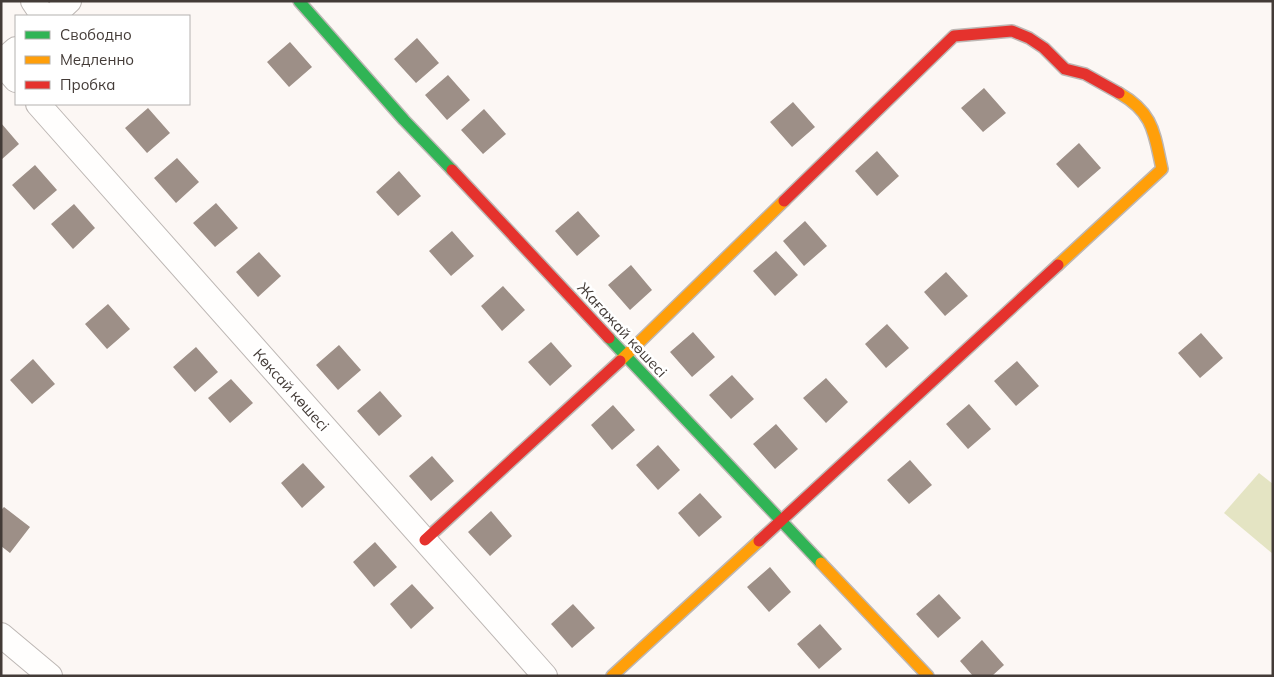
<svg xmlns="http://www.w3.org/2000/svg" width="1274" height="677" font-family="Mulish,sans-serif">
	<style>
		.green { fill: #e4e4c3 }
		.building { fill: #9d8f87 }
		.lines { fill: none; stroke-linecap: round; stroke-linejoin: round }
		.street-casing { stroke: #bdb7b4; stroke-width: 26 }
		.fast-casing { stroke: #bdb7b4; stroke-width: 14 }
		.slow-casing { stroke: #bdb7b4; stroke-width: 14 }
		.jam-casing { stroke: #bdb7b4; stroke-width: 14 }
		.street { stroke: #fffefd; stroke-width: 24 }
		.fast { stroke: #30b455; stroke-width: 11 }
		.slow { stroke: #ff9f0a; stroke-width: 11 }
		.jam { stroke: #e5322d; stroke-width: 11 }
		.labels { text-anchor: middle; stroke-width: 5; stroke-linejoin: round; paint-order: stroke }
		.street-label { font-size: 15px; fill: #433b37; stroke: #fff }
	</style>
	<rect width="100%" height="100%" fill="#fcf7f4"/>
	<!-- green -->
	<path class="green" d="M1259,473L1273,484V554L1224,513Z"/>
	<!-- building -->
	<path class="building" d="M417,38L439,63L416,83L394,59Z
		M290,42L312,67L289,87L267,62Z
		M448,75L470,100L447,120L425,95Z
		M984,88L1006,113L983,132L961,108Z
		M793,102L815,127L792,147L770,122Z
		M148,108L170,133L147,153L125,128Z
		M484,109L506,134L483,154L461,130Z
		M1,123L19,144L1,160Z
		M1079,143L1101,168L1078,188L1056,164Z
		M877,151L899,176L877,196L855,171Z
		M177,158L199,182L176,203L154,178Z
		M35,165L57,190L34,210L12,185Z
		M399,171L421,196L398,216L376,192Z
		M216,203L238,228L215,247L193,223Z
		M74,204L95,228L73,249L51,224Z
		M578,211L600,236L577,256L555,231Z
		M805,221L827,246L804,266L783,241Z
		M452,231L474,256L451,276L429,251Z
		M776,251L798,275L775,296L753,271Z
		M259,252L281,276L258,297L236,272Z
		M631,265L652,290L630,310L608,285Z
		M946,272L968,296L945,316L924,292Z
		M503,286L525,310L502,331L481,306Z
		M108,304L130,329L107,349L85,324Z
		M887,324L909,348L886,368L865,344Z
		M693,332L715,357L692,377L670,352Z
		M1201,333L1223,358L1200,378L1178,353Z
		M551,342L572,366L550,386L528,362Z
		M339,345L361,370L338,390L316,365Z
		M196,347L218,372L195,392L173,367Z
		M33,359L55,384L32,404L10,380Z
		M1017,361L1039,386L1016,406L994,381Z
		M732,375L754,399L731,419L709,395Z
		M826,378L848,402L826,423L803,398Z
		M231,379L253,403L230,423L208,398Z
		M380,391L402,416L379,436L357,411Z
		M969,404L991,429L968,449L946,424Z
		M613,405L635,430L612,450L591,425Z
		M776,424L798,449L775,469L753,444Z
		M658,445L680,470L658,490L636,465Z
		M432,456L454,481L431,501L409,476Z
		M910,460L932,485L909,504L887,480Z
		M303,463L325,487L302,508L281,483Z
		M700,493L722,517L699,537L678,513Z
		M4,507L30,527L10,553L1,546V510Z
		M491,511L512,536L490,556L468,532Z
		M375,542L397,567L374,587L353,562Z
		M770,567L791,592L769,612L747,587Z
		M412,584L434,608L411,629L390,604Z
		M939,594L961,618L938,638L916,614Z
		M573,604L595,628L572,648L551,624Z
		M820,624L842,649L819,669L797,644Z
		M982,640L1004,665L992,676H973L960,661Z"/>
	<g class="lines">
		<defs>
			<path id="street" d="M33,1L43,16
				M53,16L69,1
				M1,62L16,49
				M1,63L16,80
				M38,104L545,676
				M1,635L50,676"/>
			<path id="fast" d="M299,1L404,120L452,170
				M609,338L821,563"/>
			<path id="slow" d="M1058,265L1162,169C1154,133 1154,113 1119,93
				M620,361L784,201
				M821,563L928,676
				M612,676L759,541"/>
			<path id="jam" d="M452,170L609,338
				M784,201L954,36L1012,31L1029,38L1044,48L1065,69L1085,74L1119,93
				M425,540L620,361
				M759,541L1058,265"/>
		</defs>
		<!-- street casing -->
		<use href="#street" class="street-casing"/>
		<!-- fast casing -->
		<use href="#fast" class="fast-casing"/>
		<!-- slow casing -->
		<use href="#slow" class="slow-casing"/>
		<!-- jam casing -->
		<use href="#jam" class="jam-casing"/>
		<!-- street -->
		<use href="#street" class="street"/>
		<!-- fast -->
		<use href="#fast" class="fast"/>
		<!-- slow -->
		<use href="#slow" class="slow"/>
		<!-- jam -->
		<use href="#jam" class="jam"/>
	</g>
	<g class="labels">
		<!-- street labels -->
		<g class="street-label">
			<text transform="translate(622 330) rotate(47)" y="5">Жағажай көшесі</text>
			<text transform="translate(291 390) rotate(48)" y="5">Көксай көшесі</text>
		</g>
	</g>
	<!-- border -->
	<rect width="1274" height="677" fill="none" stroke="#433b37" stroke-width="5"/>
	<!-- legend -->
	<rect x="15" y="15" width="175" height="90" fill="#ffffff" stroke="#b4b1af"/>
	<rect x="25" y="31" width="25" height="8" fill="#30b455" stroke="#b4b1af"/>
	<text x="60" y="40" font-size="15" fill="#433b37">Свободно</text>
	<rect x="25" y="56" width="25" height="8" fill="#ff9f0a" stroke="#b4b1af"/>
	<text x="60" y="65" font-size="15" fill="#433b37">Медленно</text>
	<rect x="25" y="81" width="25" height="8" fill="#e5322d" stroke="#b4b1af"/>
	<text x="60" y="90" font-size="15" fill="#433b37">Пробка</text>
</svg>
